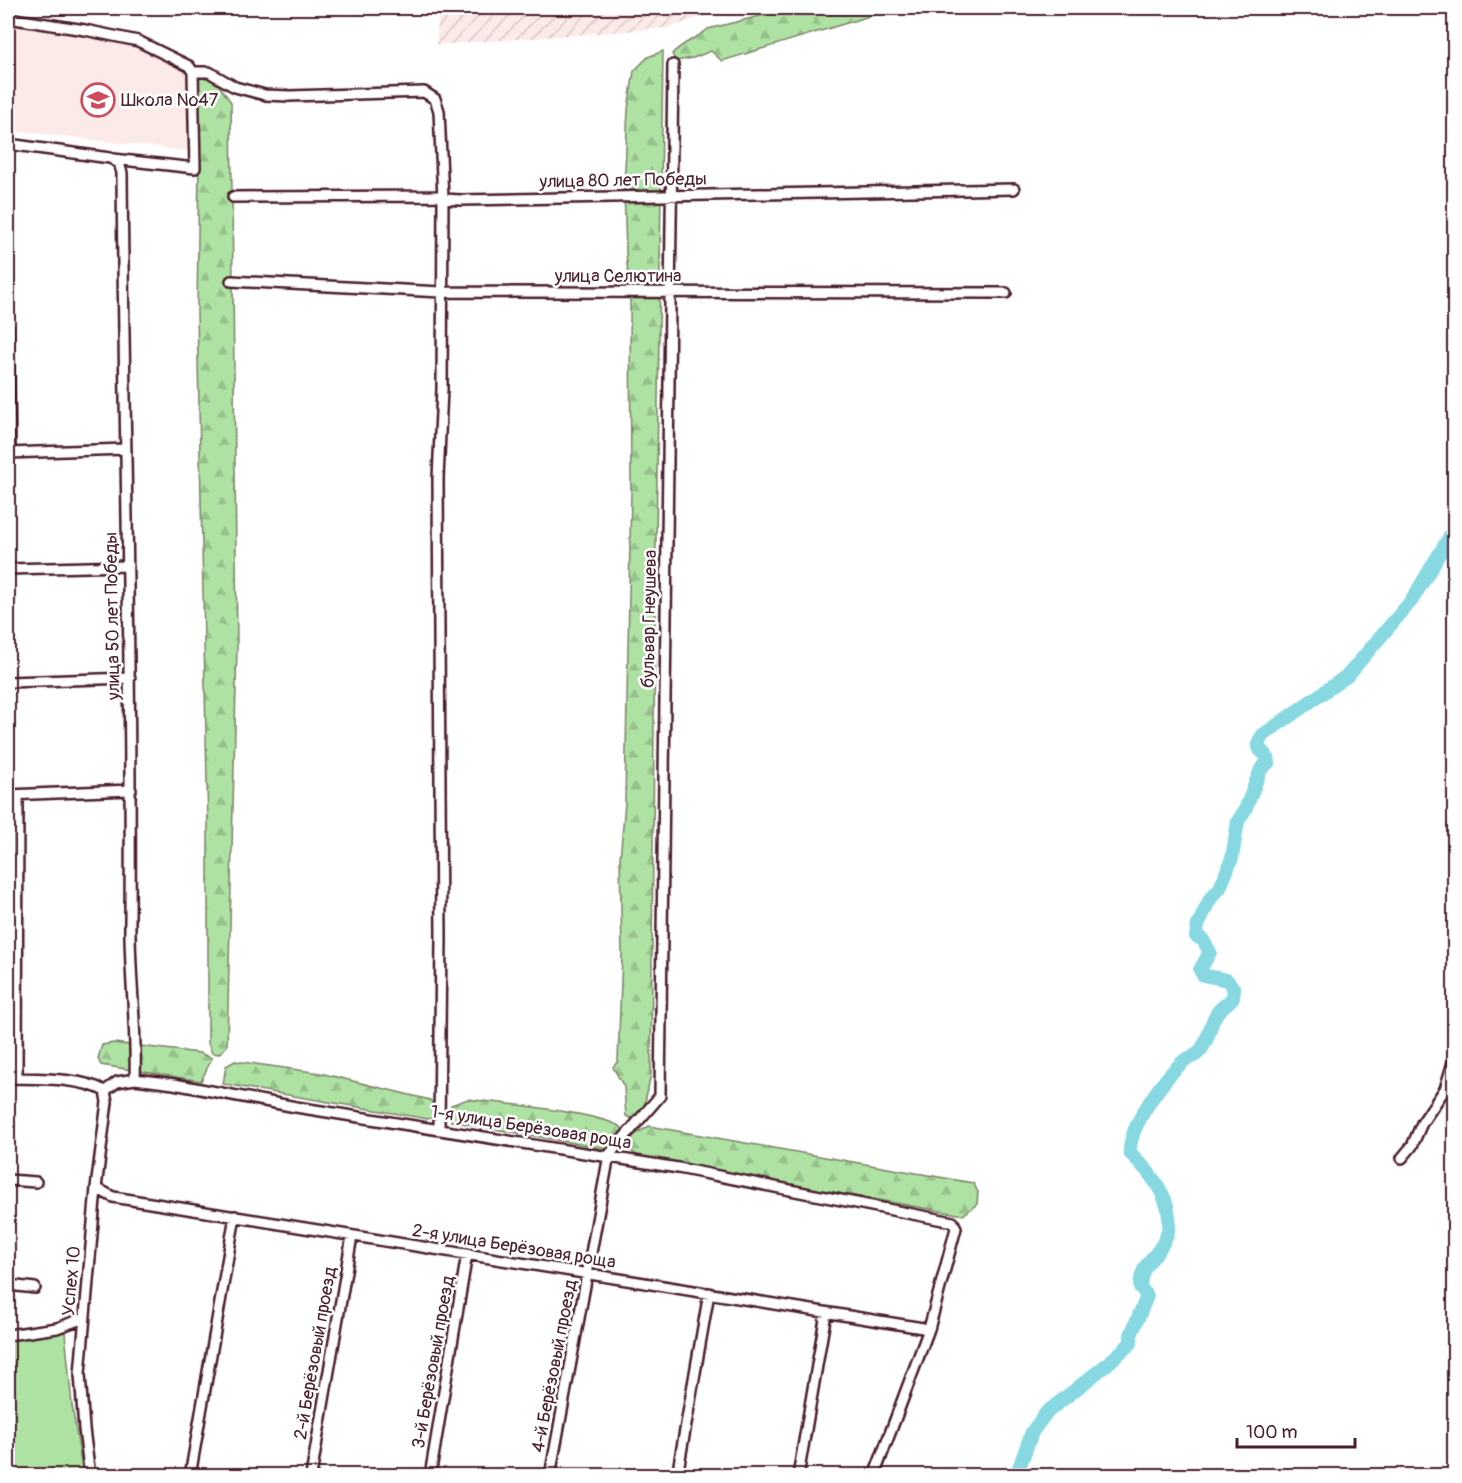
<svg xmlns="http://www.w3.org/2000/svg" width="1462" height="1483" font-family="Pangolin,sans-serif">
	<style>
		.built { fill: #fceae9 }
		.industrial { fill: url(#industrial-furrows) }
		.green { fill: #aee2a3; stroke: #7c8067; stroke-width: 1.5 }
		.forest { fill: url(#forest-firs); stroke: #7c8067; stroke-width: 1.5 }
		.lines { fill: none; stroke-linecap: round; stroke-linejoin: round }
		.river { stroke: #87d8e1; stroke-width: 14 }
		.minor-casing { stroke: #4a1f2b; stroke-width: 14 }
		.minor { stroke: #fff; stroke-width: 9 }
		.labels { text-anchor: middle; stroke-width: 5; stroke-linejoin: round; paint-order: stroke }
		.poi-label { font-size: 18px; fill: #4a1f2b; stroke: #fff; text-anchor: start }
		.street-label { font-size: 18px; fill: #4a1f2b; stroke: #fff }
	</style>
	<defs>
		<pattern id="industrial-furrows" width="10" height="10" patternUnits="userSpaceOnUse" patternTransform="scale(1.5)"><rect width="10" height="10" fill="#fceae9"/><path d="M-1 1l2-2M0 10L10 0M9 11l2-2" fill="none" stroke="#dac8c8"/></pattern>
		<pattern id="forest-firs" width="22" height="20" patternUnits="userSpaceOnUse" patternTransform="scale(1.5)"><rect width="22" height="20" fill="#aee2a3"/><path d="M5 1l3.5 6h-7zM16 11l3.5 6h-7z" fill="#97c18c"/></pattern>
	</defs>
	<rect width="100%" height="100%" fill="#fff"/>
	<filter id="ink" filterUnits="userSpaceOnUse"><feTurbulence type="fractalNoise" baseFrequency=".0167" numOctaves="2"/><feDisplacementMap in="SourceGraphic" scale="12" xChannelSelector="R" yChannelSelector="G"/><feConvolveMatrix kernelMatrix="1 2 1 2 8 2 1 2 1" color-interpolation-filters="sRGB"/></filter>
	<g filter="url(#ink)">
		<!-- built -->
		<path class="built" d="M8,20L138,43L187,69L190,151L8,130Z"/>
		<!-- industrial -->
		<path class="industrial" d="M439,8H729L668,28L436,45Z"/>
		<!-- green -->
		<path class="green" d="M65,1332L72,1405L83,1475H8V1339Z"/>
		<!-- forest -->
		<path class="forest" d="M792,8H896L722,61L711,51L693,58L676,61L672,54C683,42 696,39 708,29Z
			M663,51L655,611L651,1074L644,1107L637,1121L626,1116L624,1087L613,1067L618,1061L622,955L620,859L625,803L631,492L630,296L626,253L624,189L628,109L634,71L648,57Z
			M207,76L218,84L231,102L237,647L227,1046L219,1054L212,1053L208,1043V828L197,312L199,163L193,81Z
			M114,1043L199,1053L212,1058L201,1081L101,1065L98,1059L102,1045Z
			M235,1061L320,1073L430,1100L434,1105L433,1117L428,1119L223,1084L226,1066Z
			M468,1099C495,1103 609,1113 623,1129L621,1139L612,1150L451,1121L450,1116L451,1105Z
			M649,1126L973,1183L978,1192L977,1204L963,1215L641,1158L627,1148L631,1137Z"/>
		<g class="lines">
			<!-- river -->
			<path class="river" d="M1016,1476L1032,1432L1046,1413L1105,1366L1131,1343V1335L1147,1296L1140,1287C1142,1261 1152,1263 1163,1243C1182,1211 1153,1174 1130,1153C1128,1127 1165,1076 1185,1060C1189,1057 1194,1057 1197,1054C1210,1042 1208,1026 1217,1013C1221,1007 1229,1003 1233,997L1234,989L1227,980L1203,975L1200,970L1210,952L1203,940L1196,936L1198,925L1210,899L1220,888L1232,858L1238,821L1245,810L1261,769L1269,762L1265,754L1259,749V741L1263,735L1348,675L1412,600L1454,529"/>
			<defs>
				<path id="minor" d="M8,18L85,30L138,41L189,66L193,72H209L235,87L265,95L289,96L424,92L435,99L439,111L443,199L442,389L438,479L441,938L439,1130
					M8,144L110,158L119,163L122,173C124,422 132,670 130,919C129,973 137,1025 135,1079
					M113,159L195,168L193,72
					M233,197L438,196L443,199L461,200L1014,189
					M231,281L441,292L1006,293
					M8,327L10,453
					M8,453L126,449
					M8,569L128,566
					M8,682L130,678
					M8,795L131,790
					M8,1078C36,1079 80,1077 105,1091
					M17,1078L18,795
					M105,1091L117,1082L135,1079L174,1084L296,1107L678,1168L953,1222L956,1228L929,1329L874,1476
					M1402,1158L1412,1146L1422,1123L1445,1089L1454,1059
					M8,1180L36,1182
					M96,1188L113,1197L929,1329
					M8,1285L35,1288
					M8,1335L57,1328L84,1318
					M8,1467L9,1476
					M90,1476L84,1429L80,1374L96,1188L107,1102L105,1091
					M190,1476L235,1216
					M311,1476L352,1236
					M430,1476L467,1254
					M550,1476L609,1155L660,1096L673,65
					M677,1476L709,1293
					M798,1476L826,1313"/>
			</defs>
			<!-- minor casing -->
			<use href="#minor" class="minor-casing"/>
			<!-- minor -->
			<use href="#minor" class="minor"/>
		</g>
	</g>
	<!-- icons -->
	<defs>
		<symbol id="school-ring" viewBox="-11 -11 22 22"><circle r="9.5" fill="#fff" stroke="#d1495b" stroke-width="1.5"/><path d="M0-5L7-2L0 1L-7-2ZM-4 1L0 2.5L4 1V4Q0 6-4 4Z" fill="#d1495b"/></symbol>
	</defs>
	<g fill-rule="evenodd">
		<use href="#school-ring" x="79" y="81" width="38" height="38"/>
	</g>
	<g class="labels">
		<!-- poi labels -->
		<g class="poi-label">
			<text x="121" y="106">Школа №47</text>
		</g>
		<!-- street labels -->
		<g class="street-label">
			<text transform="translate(623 180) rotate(-1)" y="6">улица 80 лет Победы</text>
			<text x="618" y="282">улица Селютина</text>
			<text transform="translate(112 616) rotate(-91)" y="6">улица 50 лет Победы</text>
			<text transform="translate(649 619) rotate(-89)" y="6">бульвар Гнеушева</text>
			<text transform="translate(531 1127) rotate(9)" y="6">1-я улица Берёзовая роща</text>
			<text transform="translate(514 1246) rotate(9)" y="6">2-я улица Берёзовая роща</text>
			<text transform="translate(71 1281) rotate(-85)" y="6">Успех 10</text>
			<text transform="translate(315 1353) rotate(-80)" y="6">2-й Берёзовый проезд</text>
			<text transform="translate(433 1362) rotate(-80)" y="6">3-й Берёзовый проезд</text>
			<text transform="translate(554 1366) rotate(-79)" y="6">4-й Берёзовый проезд</text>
		</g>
	</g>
	<!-- margin -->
	<rect width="1462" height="1483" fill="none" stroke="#fff" stroke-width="30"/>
	<rect x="15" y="15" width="1432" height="1453" fill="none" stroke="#4a1f2b" stroke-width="2" filter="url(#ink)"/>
	<!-- scale -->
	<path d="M1237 1438v9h118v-9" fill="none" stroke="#4a1f2b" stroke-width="3"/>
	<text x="1246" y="1438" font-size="18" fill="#4a1f2b" stroke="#ffffff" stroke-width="4.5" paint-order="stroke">100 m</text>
</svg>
